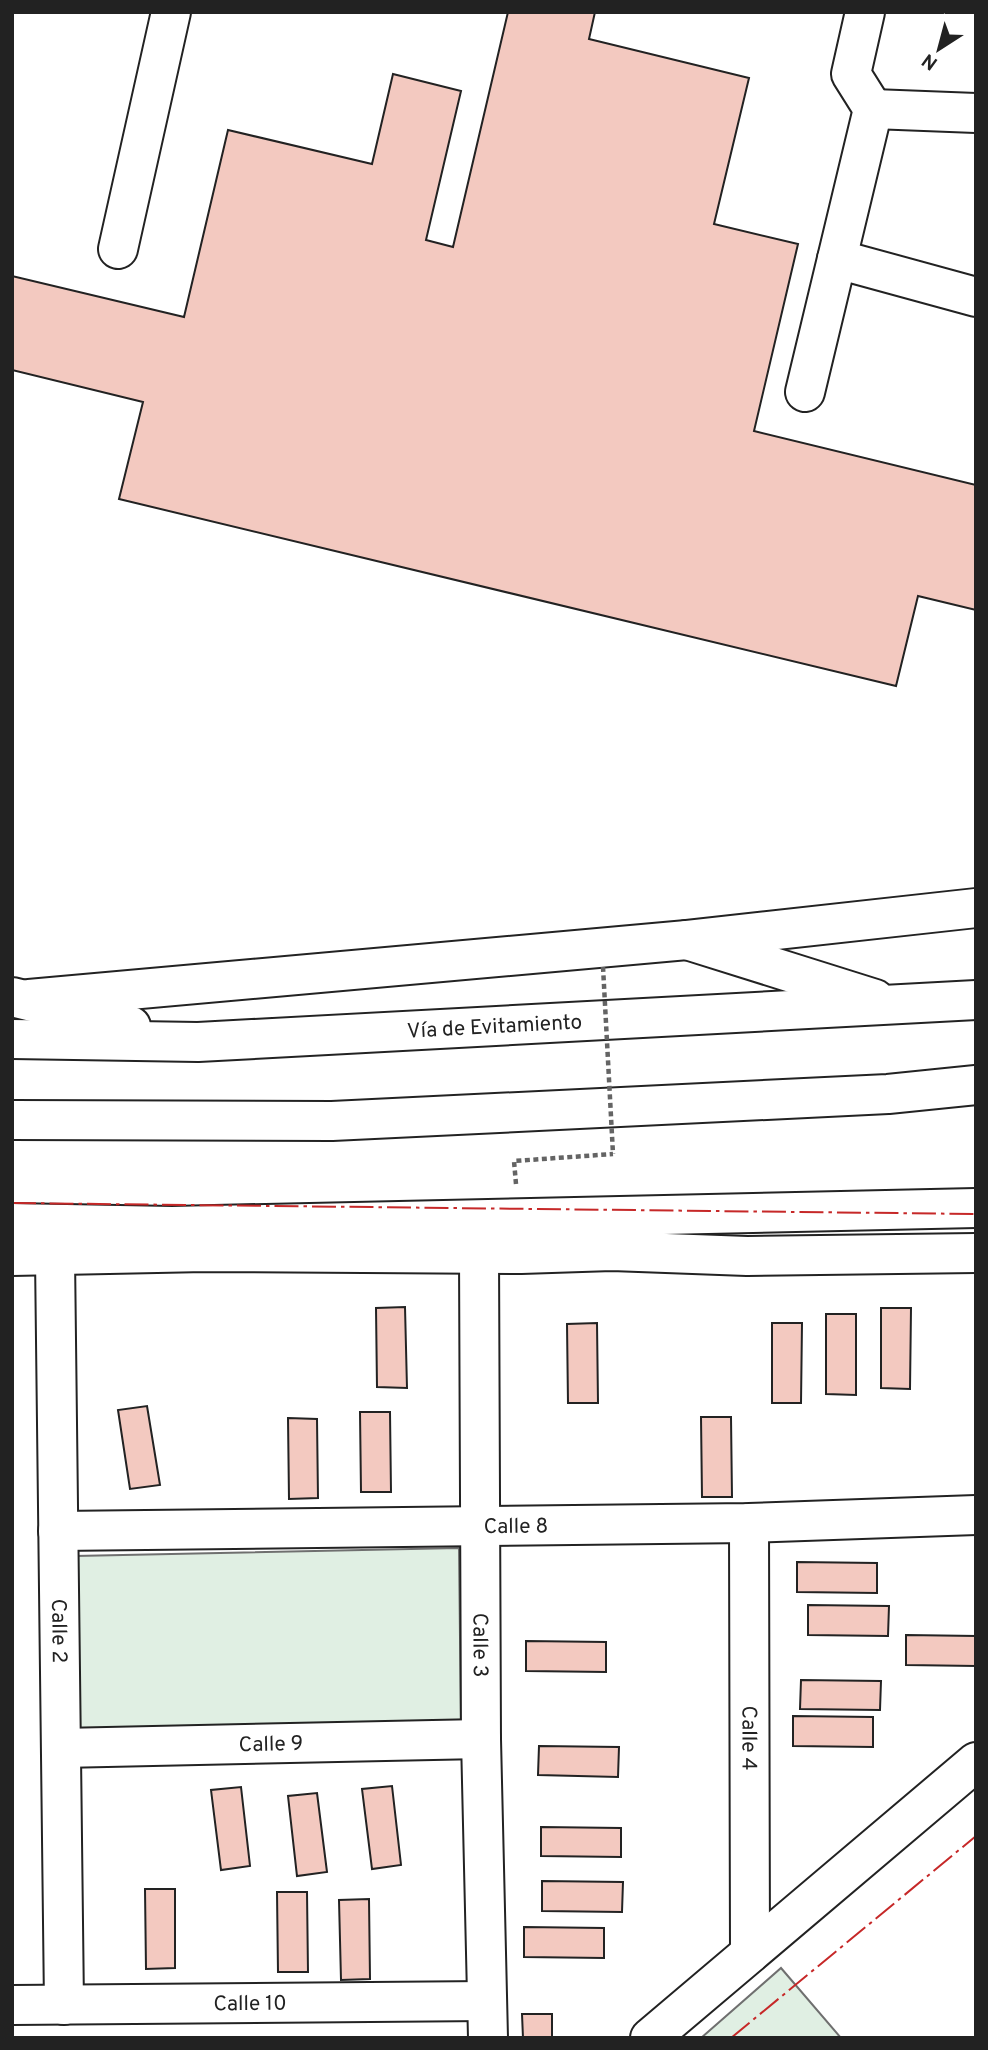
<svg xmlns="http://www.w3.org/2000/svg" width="988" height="2050" font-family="Overpass,sans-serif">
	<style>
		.green { fill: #e0efe3; stroke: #6f6f6f; stroke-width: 2 }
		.building { fill: #f3c9c0; stroke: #222; stroke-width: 2 }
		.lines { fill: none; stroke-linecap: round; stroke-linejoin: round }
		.minor-casing { stroke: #222; stroke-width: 42 }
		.highway-casing { stroke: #222; stroke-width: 42 }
		.path { stroke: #646464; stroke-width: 4.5; stroke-dasharray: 5 3.5; stroke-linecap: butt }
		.minor { stroke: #fff; stroke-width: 38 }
		.highway { stroke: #fff; stroke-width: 38 }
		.path-bridge { stroke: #646464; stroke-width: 4.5; stroke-dasharray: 5 3.5; stroke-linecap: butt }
		.power { stroke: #c62828; stroke-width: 2; stroke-dasharray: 24 5 3.5 5; stroke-linecap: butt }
		.labels { text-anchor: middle; stroke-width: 5; stroke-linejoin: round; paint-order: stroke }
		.street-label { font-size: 21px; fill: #222; stroke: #fff }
	</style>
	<rect width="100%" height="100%" fill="#fff"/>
	<!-- green -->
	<path class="green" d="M459,1548L461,1727L79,1736L75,1556Z
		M781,1968L841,2038H701Z"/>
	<!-- building -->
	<path class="building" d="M508,12H595L589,39L749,78L714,224L798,244L754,431L976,485V610L918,596L896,686L119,499L143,402L12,370V276L184,317L228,130L372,164L393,74L461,91L426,240L453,247Z
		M405,1307L407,1388L377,1387L376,1308Z
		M881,1308H911L910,1389L881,1388Z
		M826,1314H856V1395L826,1394Z
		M597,1323L598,1403H568L567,1324Z
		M772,1323H802L801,1403H772Z
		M147,1406L160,1485L130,1489L118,1410Z
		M360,1412H390L391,1492H361Z
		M701,1417H731L732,1497H702Z
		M288,1418L317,1419L318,1498L289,1499Z
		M797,1562L877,1563V1593L797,1592Z
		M808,1605L889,1606L888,1636L808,1635Z
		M906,1635L976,1636V1666L906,1665Z
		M526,1641L606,1642V1672L526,1671Z
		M801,1680L881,1681L880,1710L800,1709Z
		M793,1716L873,1717V1747L793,1746Z
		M539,1746L619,1747L618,1777L538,1775Z
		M392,1786L401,1865L372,1869L362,1789Z
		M241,1787L250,1866L221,1870L211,1790Z
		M317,1793L327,1872L297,1876L288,1796Z
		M541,1827L621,1828V1857L541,1856Z
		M542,1881L623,1882L622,1912L542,1911Z
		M145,1889H175V1968L146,1969Z
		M277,1892H307L308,1972H278Z
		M369,1899L370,1979L341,1980L339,1900Z
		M524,1927L604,1928V1958L524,1957Z
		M522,2014H552V2038H523Z"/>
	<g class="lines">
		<defs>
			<g id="minor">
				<path d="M873,109L976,113"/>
				<path d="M118,249L171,12"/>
				<path d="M837,259L976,297"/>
				<path d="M805,392L873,109L851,74L865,12"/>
				<path d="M29,999L687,940L976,908"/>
				<path d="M12,1223L172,1226L976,1208"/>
				<path id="s1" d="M479,1253L481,1739L488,2038"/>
				<path d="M12,1256L205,1252L521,1254L612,1251L747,1256L976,1253"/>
				<path id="s2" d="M55,1257L64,2005"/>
				<path id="s3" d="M749,1523L750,1953"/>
				<path id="s4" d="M58,1531L749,1523L976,1515"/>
				<path id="s5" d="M61,1748L481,1739"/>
				<path id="s6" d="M12,2005L487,2001"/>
				<path d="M650,2038L976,1762"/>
			</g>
			<g id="highway">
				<path d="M687,940L875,999"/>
				<path d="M12,997L131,1026"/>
				<path id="s7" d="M12,1039L198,1042L976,1000"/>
				<path d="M12,1120L332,1121L888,1094L976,1085"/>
			</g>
		</defs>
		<!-- minor casing -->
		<use href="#minor" class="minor-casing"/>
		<!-- highway casing -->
		<use href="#highway" class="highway-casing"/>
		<!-- path -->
		<path class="path" d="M516,1184L514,1161L613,1154"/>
		<!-- minor -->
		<use href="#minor" class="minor"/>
		<!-- highway -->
		<use href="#highway" class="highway"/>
		<!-- path-bridge -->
		<path class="path-bridge" d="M603,967L613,1154"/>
		<!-- power -->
		<path class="power" d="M12,1203L976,1214
			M731,2038L976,1836"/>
	</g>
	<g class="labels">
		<!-- street labels -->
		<g class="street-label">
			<text dy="7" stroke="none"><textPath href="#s7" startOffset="483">Vía de Evitamiento</textPath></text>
			<text dy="7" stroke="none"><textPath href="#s4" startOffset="458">Calle 8</textPath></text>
			<text dy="7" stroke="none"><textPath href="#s2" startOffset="374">Calle 2</textPath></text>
			<text dy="7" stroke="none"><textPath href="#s1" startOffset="392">Calle 3</textPath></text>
			<text dy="7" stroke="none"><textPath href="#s3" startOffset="215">Calle 4</textPath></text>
			<text dy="7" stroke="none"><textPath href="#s5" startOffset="210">Calle 9</textPath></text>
			<text dy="7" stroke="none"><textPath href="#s6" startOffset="238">Calle 10</textPath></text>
		</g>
	</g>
	<!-- border -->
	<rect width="988" height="2050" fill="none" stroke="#222222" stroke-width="28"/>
	<!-- north arrow -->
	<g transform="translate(939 49) rotate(216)" stroke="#ffffff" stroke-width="5" paint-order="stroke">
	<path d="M0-5L12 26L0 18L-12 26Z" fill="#222222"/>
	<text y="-10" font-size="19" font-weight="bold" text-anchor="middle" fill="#222222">N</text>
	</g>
</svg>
